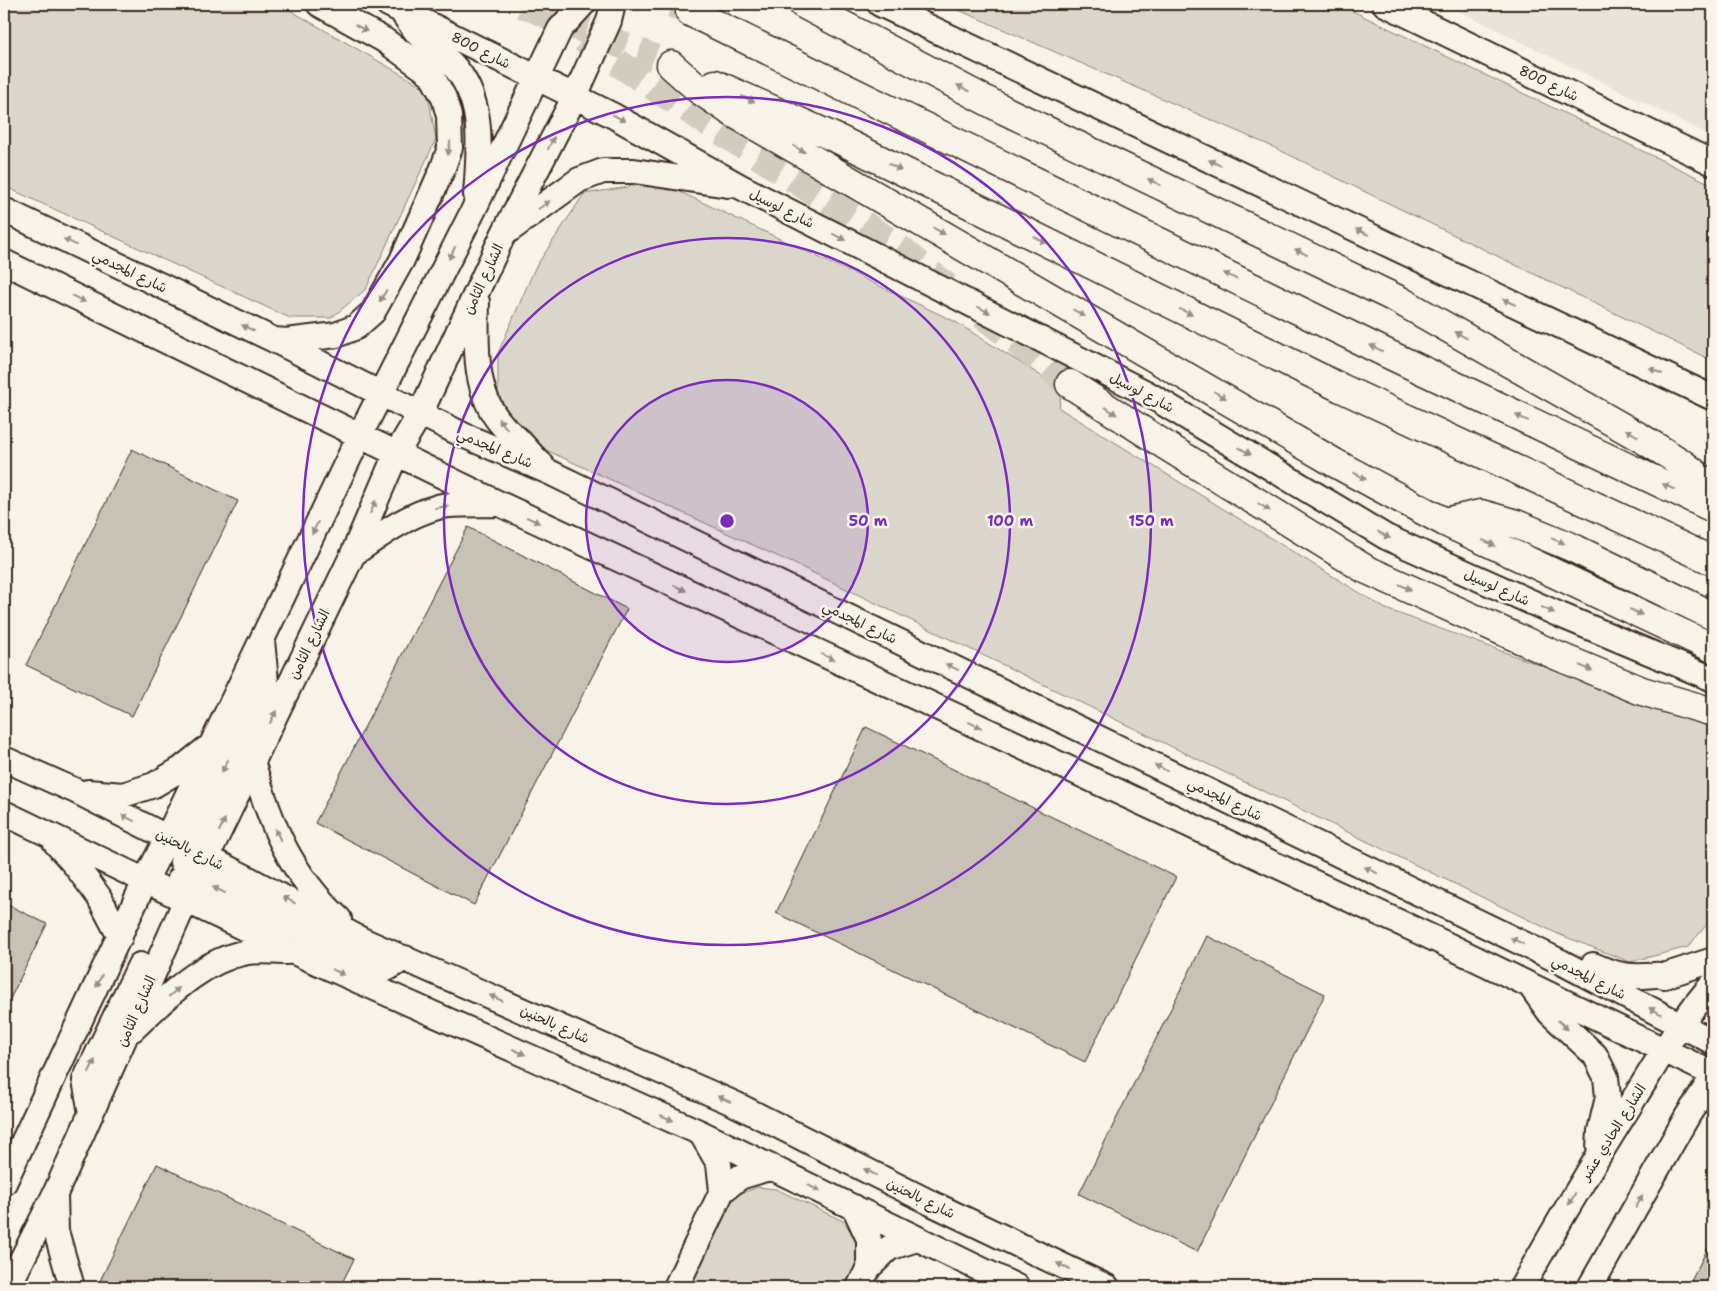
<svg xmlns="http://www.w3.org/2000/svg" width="1717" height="1291" font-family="'Shantell Sans','Playpen Sans Arabic',sans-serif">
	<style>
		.built { fill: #e9e4d9 }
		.green { fill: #dbd6cb; stroke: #8b8074 }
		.building { fill: #c8c1b6; stroke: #3b2a1e }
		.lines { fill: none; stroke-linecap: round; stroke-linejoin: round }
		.highway-tunnel { stroke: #d1cbc0; stroke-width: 28; stroke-dasharray: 28 14; stroke-linecap: butt }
		.minor-casing { stroke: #3b2a1e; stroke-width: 28 }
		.highway-casing { stroke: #3b2a1e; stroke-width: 31 }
		.minor { stroke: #f7f3e8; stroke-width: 24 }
		.highway { stroke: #f7f3e8; stroke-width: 28 }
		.oneway { fill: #998e83 }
		.ring { fill: none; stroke: #7b2cbf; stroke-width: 2.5 }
		.labels { text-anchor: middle; stroke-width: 5; stroke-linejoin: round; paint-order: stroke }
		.street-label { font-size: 14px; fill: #3b2a1e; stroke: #f7f3e8 }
		.centre { fill: #7b2cbf; stroke: #f7f3e8; stroke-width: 2.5 }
		.ring-label { font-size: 15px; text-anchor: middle; font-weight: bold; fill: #7b2cbf; stroke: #f7f3e8; stroke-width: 5; stroke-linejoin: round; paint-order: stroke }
	</style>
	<rect width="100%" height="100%" fill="#f7f3e8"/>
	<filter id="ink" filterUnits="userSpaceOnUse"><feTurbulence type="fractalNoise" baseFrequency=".02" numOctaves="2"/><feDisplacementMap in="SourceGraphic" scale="10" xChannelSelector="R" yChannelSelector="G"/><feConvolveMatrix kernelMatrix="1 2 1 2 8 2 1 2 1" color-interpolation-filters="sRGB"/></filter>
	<g filter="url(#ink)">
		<!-- built -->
		<path class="built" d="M1445,4H1713V137Z"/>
		<!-- green -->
		<path class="green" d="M4,4H279L427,89L436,139L366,289L331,318H290L4,186Z
			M945,4H1338L1713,185V361L1271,146Z
			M659,182L954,321L1062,389L1059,408L1386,609L1713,728V917L1688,947L1630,962L1558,934L801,567L498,428V353L535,268L584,194Z
			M758,1187L776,1189L843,1221L857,1240L860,1264L849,1287H689L726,1211L736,1195Z"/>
		<!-- building -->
		<path class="building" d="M132,449L238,501L132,716L26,665Z
			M468,527L627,609L474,905L315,823Z
			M866,727L1176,877L1085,1062L776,913Z
			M4,903L47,924L4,1011V939L9,928L4,925Z
			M1207,936L1325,994L1197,1252L1079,1194Z
			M157,1164L354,1259L340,1287H97Z
			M1713,1238V1287H1688Z"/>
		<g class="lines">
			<!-- highway-tunnel -->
			<path class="highway-tunnel" d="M522,4L654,58
				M673,4L690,12
				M548,15L645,81L895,245L947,287
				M983,315L1070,384"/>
			<defs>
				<path id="minor" d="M388,4L612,115L741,187L1148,394L1386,537L1560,615L1713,679
					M880,4L1713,398
					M1385,4L1713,163
					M404,15C409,21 413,28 418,34C428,45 441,53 452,64C486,101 479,149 476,195
					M4,210L274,340L463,435L549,472L1561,962L1713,1042
					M508,231L579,180L603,171H634L728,185
					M4,262L500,504L1435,939L1713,1074
					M477,302C476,343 473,394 503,426C508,432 515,436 520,442C527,449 533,457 541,464
					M275,340L286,341L336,335L356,327L373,312L402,260L442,170L450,148L449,116L444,98L431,74L384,40L319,4
					M353,554C379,536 407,515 438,507C451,503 481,505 496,504
					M4,759L76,791L247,878L362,940L735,1104L931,1203L1107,1287
					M252,761C271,825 289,872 339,919
					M88,792L123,795L154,785L181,769L206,749
					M4,813L294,952L701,1133L1017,1287
					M55,842L76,866L99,897L120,937
					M182,862L186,847L266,682L262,640
					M180,879H196L386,969L405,958
					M1593,965C1611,973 1624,977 1644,976C1651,976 1658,973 1664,976L1713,960
					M1532,988L1550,1013L1595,1055L1606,1077L1608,1097L1600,1131L1599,1147
					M133,1029C166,998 201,960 248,952C260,950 274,952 287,952
					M91,1113L85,1080L140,965
					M701,1133L719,1164L722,1191
					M4,1183L145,881L167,838L359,437L474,209L560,29L583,4
					M55,1196L56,1231L72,1287
					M854,1207L869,1239V1267
					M8,1287L55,1194L186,900L353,554L396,454L420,414L504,233L575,96L609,21L613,4
					M676,1287L722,1191L740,1177L772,1167
					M859,1287L869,1267L889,1248L917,1239
					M1522,1287C1558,1222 1596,1159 1635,1097C1660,1057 1682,1018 1713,984
					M1590,1287L1688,1115L1713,1077"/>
				<path id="highway" d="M803,4L1006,111L1399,300L1641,438C1665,453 1695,468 1713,492
					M690,12L1388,354L1713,508
					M671,65L698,89L730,111L1335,463L1394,495L1445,522L1713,648
					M715,84L840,140L1341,388L1713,561
					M1070,384L1168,447L1365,569L1553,654L1642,691L1713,712
					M1445,522L1481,514L1516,524L1569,546L1713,616"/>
			</defs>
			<!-- minor casing -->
			<use href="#minor" class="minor-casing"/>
			<!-- highway casing -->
			<use href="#highway" class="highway-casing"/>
			<!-- minor -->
			<use href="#minor" class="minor"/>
			<!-- highway -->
			<use href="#highway" class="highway"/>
		</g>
		<!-- one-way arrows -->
		<defs><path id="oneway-solid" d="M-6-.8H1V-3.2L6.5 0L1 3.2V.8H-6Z" transform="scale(1.25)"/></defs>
		<g class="oneway">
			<use href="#oneway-solid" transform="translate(361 28) rotate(29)"/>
			<use href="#oneway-solid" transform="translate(963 88) rotate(-152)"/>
			<use href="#oneway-solid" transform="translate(748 99) rotate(24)"/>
			<use href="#oneway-solid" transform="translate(619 118) rotate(29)"/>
			<use href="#oneway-solid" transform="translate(551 143) rotate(-63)"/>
			<use href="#oneway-solid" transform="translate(449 148) rotate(101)"/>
			<use href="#oneway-solid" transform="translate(799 149) rotate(30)"/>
			<use href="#oneway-solid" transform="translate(1215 163) rotate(-155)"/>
			<use href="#oneway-solid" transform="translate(895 167) rotate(27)"/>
			<use href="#oneway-solid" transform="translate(1154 182) rotate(-154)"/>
			<use href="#oneway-solid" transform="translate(544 205) rotate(-35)"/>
			<use href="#oneway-solid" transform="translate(939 231) rotate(30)"/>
			<use href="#oneway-solid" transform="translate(1362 232) rotate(-155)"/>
			<use href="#oneway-solid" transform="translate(839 237) rotate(27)"/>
			<use href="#oneway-solid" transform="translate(1040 240) rotate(27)"/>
			<use href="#oneway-solid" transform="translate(70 242) rotate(-154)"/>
			<use href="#oneway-solid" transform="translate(1301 252) rotate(-154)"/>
			<use href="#oneway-solid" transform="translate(452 253) rotate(117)"/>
			<use href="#oneway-solid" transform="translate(1230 276) rotate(-154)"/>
			<use href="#oneway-solid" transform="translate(383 296) rotate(120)"/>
			<use href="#oneway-solid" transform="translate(79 299) rotate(26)"/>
			<use href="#oneway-solid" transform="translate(1509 302) rotate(-155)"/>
			<use href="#oneway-solid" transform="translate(984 310) rotate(28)"/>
			<use href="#oneway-solid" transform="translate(1186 312) rotate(26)"/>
			<use href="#oneway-solid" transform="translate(1079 313) rotate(30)"/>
			<use href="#oneway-solid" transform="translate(248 328) rotate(-154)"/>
			<use href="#oneway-solid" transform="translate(1461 335) rotate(-150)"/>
			<use href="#oneway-solid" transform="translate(1376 348) rotate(-154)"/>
			<use href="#oneway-solid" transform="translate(1656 371) rotate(-155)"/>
			<use href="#oneway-solid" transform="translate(1220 395) rotate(30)"/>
			<use href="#oneway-solid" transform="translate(1111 411) rotate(33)"/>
			<use href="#oneway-solid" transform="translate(1522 418) rotate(-155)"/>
			<use href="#oneway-solid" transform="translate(503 424) rotate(-130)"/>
			<use href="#oneway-solid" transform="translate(1632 433) rotate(-150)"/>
			<use href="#oneway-solid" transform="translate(1245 451) rotate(30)"/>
			<use href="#oneway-solid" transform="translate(1360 476) rotate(29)"/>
			<use href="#oneway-solid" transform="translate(1669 487) rotate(-155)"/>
			<use href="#oneway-solid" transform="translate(373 507) rotate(-67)"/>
			<use href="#oneway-solid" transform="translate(442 507) rotate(-9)"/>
			<use href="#oneway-solid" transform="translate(1264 507) rotate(32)"/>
			<use href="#oneway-solid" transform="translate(533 520) rotate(25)"/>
			<use href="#oneway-solid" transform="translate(315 528) rotate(116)"/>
			<use href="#oneway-solid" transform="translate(1384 535) rotate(29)"/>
			<use href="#oneway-solid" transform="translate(1558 541) rotate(22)"/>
			<use href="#oneway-solid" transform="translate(1489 543) rotate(25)"/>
			<use href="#oneway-solid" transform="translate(1405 587) rotate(24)"/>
			<use href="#oneway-solid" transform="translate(680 588) rotate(25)"/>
			<use href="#oneway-solid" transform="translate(1548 610) rotate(24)"/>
			<use href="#oneway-solid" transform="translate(1636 612) rotate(25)"/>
			<use href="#oneway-solid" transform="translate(828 657) rotate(25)"/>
			<use href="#oneway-solid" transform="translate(952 667) rotate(-154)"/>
			<use href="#oneway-solid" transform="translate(1586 668) rotate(23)"/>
			<use href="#oneway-solid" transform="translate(273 717) rotate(-64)"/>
			<use href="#oneway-solid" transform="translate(975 725) rotate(25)"/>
			<use href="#oneway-solid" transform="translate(225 766) rotate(116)"/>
			<use href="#oneway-solid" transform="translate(1161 768) rotate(-154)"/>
			<use href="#oneway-solid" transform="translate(128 818) rotate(-153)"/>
			<use href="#oneway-solid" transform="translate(222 825) rotate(-65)"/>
			<use href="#oneway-solid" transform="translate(278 835) rotate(-115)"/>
			<use href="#oneway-solid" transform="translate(1371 870) rotate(-154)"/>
			<use href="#oneway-solid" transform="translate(219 890) rotate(-154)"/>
			<use href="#oneway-solid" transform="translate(289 900) rotate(-151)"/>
			<use href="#oneway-solid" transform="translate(1517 941) rotate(-154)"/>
			<use href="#oneway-solid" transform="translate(338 972) rotate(24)"/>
			<use href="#oneway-solid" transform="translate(99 981) rotate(115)"/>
			<use href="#oneway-solid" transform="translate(174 992) rotate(-41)"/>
			<use href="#oneway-solid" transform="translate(496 998) rotate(-156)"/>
			<use href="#oneway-solid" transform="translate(1655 1011) rotate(-153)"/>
			<use href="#oneway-solid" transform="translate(1563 1025) rotate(43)"/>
			<use href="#oneway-solid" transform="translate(519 1052) rotate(24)"/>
			<use href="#oneway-solid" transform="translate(92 1066) rotate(-65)"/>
			<use href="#oneway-solid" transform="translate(724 1099) rotate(-156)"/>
			<use href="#oneway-solid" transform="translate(667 1118) rotate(24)"/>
			<use href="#oneway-solid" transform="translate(870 1172) rotate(-153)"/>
			<use href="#oneway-solid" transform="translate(814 1188) rotate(26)"/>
			<use href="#oneway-solid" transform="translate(1572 1199) rotate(120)"/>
			<use href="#oneway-solid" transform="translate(1639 1202) rotate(-61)"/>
			<use href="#oneway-solid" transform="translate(1063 1266) rotate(-154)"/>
		</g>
	</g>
	<!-- distance rings -->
	<circle cx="727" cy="521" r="141" fill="#7b2cbf" fill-opacity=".12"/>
	<g class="ring">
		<circle cx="727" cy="521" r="141"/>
		<circle cx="727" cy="521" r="283"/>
		<circle cx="727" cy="521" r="424"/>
	</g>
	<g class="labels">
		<!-- street labels -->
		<g class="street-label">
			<text transform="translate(481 50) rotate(27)" y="5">شارع 800</text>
			<text transform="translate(1549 83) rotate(26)" y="5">شارع 800</text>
			<text transform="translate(782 208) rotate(27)" y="5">شارع لوسيل</text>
			<text transform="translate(130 271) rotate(26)" y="5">شارع المجدمي</text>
			<text transform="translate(483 279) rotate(-65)" y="5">الشارع الثامن</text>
			<text transform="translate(1142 392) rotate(28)" y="5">شارع لوسيل</text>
			<text transform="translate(495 448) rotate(23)" y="5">شارع المجدمي</text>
			<text transform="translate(1497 587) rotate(24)" y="5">شارع لوسيل</text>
			<text transform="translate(860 622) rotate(26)" y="5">شارع المجدمي</text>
			<text transform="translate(309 644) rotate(-64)" y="5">الشارع الثامن</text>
			<text transform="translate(1225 799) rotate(26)" y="5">شارع المجدمي</text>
			<text transform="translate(190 849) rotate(27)" y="5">شارع بالحنين</text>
			<text transform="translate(1589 977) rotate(27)" y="5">شارع المجدمي</text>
			<text transform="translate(136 1011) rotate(-66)" y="5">الشارع الثامن</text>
			<text transform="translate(555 1024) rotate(24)" y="5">شارع بالحنين</text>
			<text transform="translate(1613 1132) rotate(-58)" y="5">الشارع الحادي عشر</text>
			<text transform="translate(921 1198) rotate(26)" y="5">شارع بالحنين</text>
		</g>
	</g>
	<circle cx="727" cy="521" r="8" class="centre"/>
	<g class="ring-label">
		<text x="868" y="526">50 m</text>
		<text x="1010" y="526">100 m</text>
		<text x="1151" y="526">150 m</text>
	</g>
	<!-- margin -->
	<rect width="1717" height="1291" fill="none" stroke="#f7f3e8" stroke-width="20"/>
	<rect x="10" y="10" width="1697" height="1271" fill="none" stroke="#3b2a1e" stroke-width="2" filter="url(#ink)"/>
</svg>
